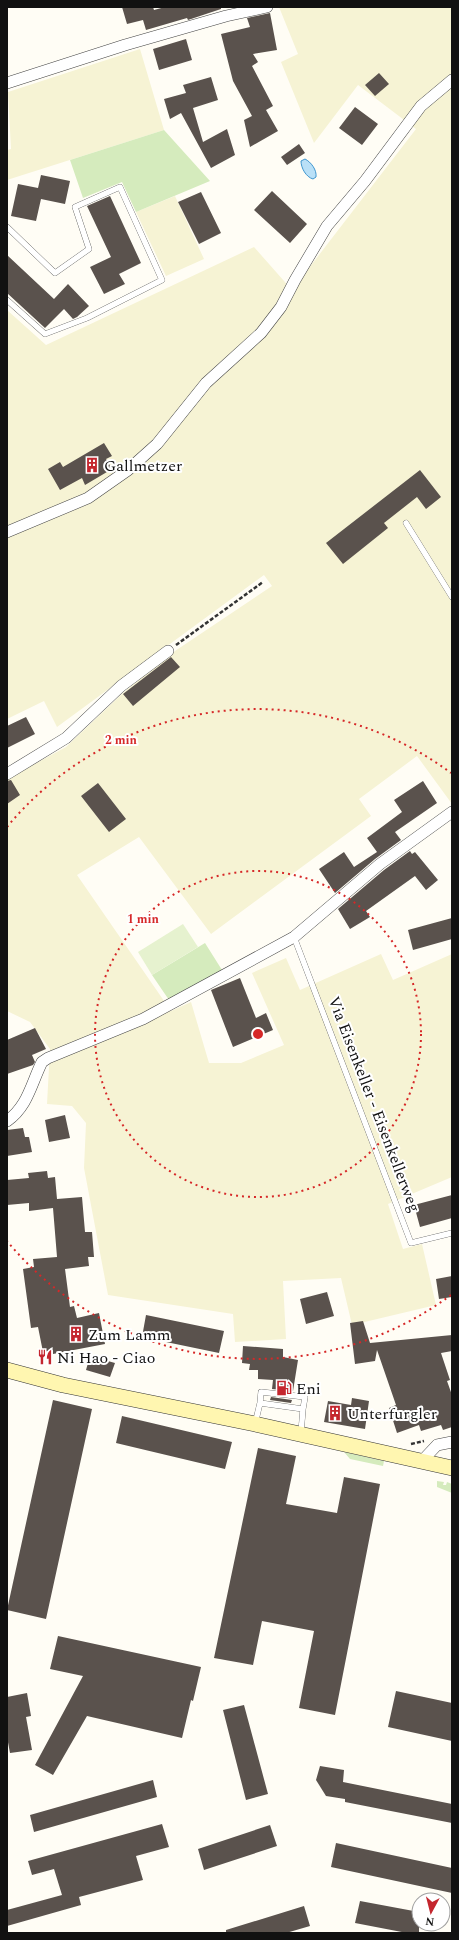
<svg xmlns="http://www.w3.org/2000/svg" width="459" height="1940" font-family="Spectral,serif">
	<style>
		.farmland { fill: #f6f3d4 }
		.green { fill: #d5ebbd }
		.pitch { fill: #e6f2cf }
		.water { fill: #b9e0f7; stroke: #3f96cf }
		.building { fill: #5a524d }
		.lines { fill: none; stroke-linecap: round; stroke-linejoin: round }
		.lane-casing { stroke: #444; stroke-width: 6 }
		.street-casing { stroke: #444; stroke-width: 12 }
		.secondary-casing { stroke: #333; stroke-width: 16 }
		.path { stroke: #333; stroke-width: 2.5; stroke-dasharray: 4 2; stroke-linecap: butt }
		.lane { stroke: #fff; stroke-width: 5.5 }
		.street { stroke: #fff; stroke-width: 11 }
		.secondary { stroke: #fff6b0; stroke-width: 15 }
		.ring { fill: none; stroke: #d62828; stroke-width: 2; stroke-dasharray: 2 4 }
		.labels { text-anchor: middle; stroke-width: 4; stroke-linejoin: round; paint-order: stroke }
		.poi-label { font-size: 16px; fill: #111; stroke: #fff; text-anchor: start }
		.street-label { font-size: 16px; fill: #111; stroke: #fff }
		.centre { fill: #d62828; stroke: #fff; stroke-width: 2 }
		.ring-label { font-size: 12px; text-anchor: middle; font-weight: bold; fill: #d62828; stroke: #fff; stroke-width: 4; stroke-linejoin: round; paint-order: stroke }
	</style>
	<rect width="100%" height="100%" fill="#fffdf5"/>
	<!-- farmland -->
	<path class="farmland" d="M279,7H452V804L417,756L359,799L371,816L211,934L139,837L77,875L171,1011L191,1002L209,1063H241L284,1045L252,973L286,958L300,990L381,954L393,980L452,954V1177L388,1204L403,1249L422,1244L436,1305L352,1325L341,1278L283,1281L286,1339L235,1342L233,1314L108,1295L84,1168L86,1123L72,1106L47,1104L50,1049L30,1022L7,1011V779L66,747L123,693L169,655L272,586L264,575L57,727L44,701L7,719V310L46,345L254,247L292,290L416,129L358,85L314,143L281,62L298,54Z
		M140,49L164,130L7,180V150L11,149L8,92Z
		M175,196L204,259L166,276L136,212Z"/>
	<!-- green -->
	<path class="green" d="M164,130L210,181L136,212L122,182L83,198L70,160Z
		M205,943L222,970L169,1000L152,975Z
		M344,1452L384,1461L383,1466L350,1459Z
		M437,1481L444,1482L443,1485H446L447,1482L452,1484V1493L437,1487Z"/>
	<!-- pitch -->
	<path class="pitch" d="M183,924L198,947L152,975L138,952Z"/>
	<!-- water -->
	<path class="water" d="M305,159C311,162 317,170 316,177L313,179C306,177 301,168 301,161Z"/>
	<!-- building -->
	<path class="building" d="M122,7H153L154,10L165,7H221V9L188,20L187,18L146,30L143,20L127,24Z
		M270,13L277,50L253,54L258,62L252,66L273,106L266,110L278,131L250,147L244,120L252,116L233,81L221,34L250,27L247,18Z
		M186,39L192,60L159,70L153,49Z
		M379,73L389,84L375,96L365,85Z
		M211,77L218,100L193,108L203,142L227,129L235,155L211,168L181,113L170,119L164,99L186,93L183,85Z
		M355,107L378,124L362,145L339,128Z
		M299,144L305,153L287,165L281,157Z
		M41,175L70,181L65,204L41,199L36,221L11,216L18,184L38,188Z
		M272,191L307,224L290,243L254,210Z
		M201,192L221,233L199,244L178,202Z
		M110,196L141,263L119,274L125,284L104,294L90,267L111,257L87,206Z
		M7,255L54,299L68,284L89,306L77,317L73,319L64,309L45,328L7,293Z
		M104,443L112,456L106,459L112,469L85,485L82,478L60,490L48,469L60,462L63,467Z
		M420,470L441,497L426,509L417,497L384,523L388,528L343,564L326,543Z
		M171,657L180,667L133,706L123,694Z
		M26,717L35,734L7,748V726Z
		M11,780L20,795L7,804V781Z
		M423,781L437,803L395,832L401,840L375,859L335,893L319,869L344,852L354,867L377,852L367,838L402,812L394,800Z
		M98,783L126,819L109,832L81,796Z
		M410,851L412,854L415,852L438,880L426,890L415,876L366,911L370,917L350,929L338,909L384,870Z
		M452,918V939L413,950L408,930Z
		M240,978L256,1018L266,1013L273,1030L233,1047L211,990Z
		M35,1028L46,1049L32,1055L35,1062L33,1065L7,1074V1040Z
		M65,1115L70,1138L49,1142L45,1120Z
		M23,1128L25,1137H29L32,1152L7,1156V1130Z
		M47,1171L48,1178L55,1177L57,1199L82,1197L85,1232H92L94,1257H88L89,1266L65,1269L70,1307L74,1306L77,1318L99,1313L105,1344L53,1354V1350L43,1352L38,1327L31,1328L23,1269L34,1267L33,1259L57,1257L53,1208L29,1211V1203L7,1205V1180L29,1178L28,1173Z
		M452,1195V1218L420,1227L414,1205Z
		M452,1276V1297L439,1299L436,1279Z
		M327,1292L334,1316L306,1324L300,1299Z
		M146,1315L224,1331L219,1353L142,1337Z
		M363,1321L370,1343L452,1335V1351L441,1353L450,1380L447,1381L452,1395V1427L443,1430L441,1425L421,1431L419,1425L397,1433L389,1408L396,1405L377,1350L375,1361L355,1364L350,1323Z
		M243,1346L283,1349V1357L298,1360L293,1391L272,1389L273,1380L258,1379V1370H249L250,1364L242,1363Z
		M90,1356L115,1363L110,1377L86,1370Z
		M271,1397L292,1400L291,1403L270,1400Z
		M352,1398L369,1401L365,1429L324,1422L328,1401L351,1405Z
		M53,1400L92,1409L46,1619L7,1610Z
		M122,1416L232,1442L225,1469L116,1443Z
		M258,1448L296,1456L286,1504L337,1513L344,1477L380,1484L335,1715L299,1708L314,1631L262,1621L253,1665L214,1658Z
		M58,1636L201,1667L193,1701L191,1700L182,1738L87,1716L53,1775L35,1765L83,1676L50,1669Z
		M396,1691L452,1703V1741L388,1727Z
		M27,1693L31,1716L26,1717L32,1750L10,1753L7,1737V1697Z
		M244,1705L268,1794L246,1800L223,1710Z
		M320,1766L344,1770L343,1782L452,1804V1823L345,1802V1799L326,1796L316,1780Z
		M153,1780L157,1797L34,1832L30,1815Z
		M162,1824L169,1847L136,1856L143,1880L79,1897L81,1905L7,1926V1910L62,1895L54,1869L32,1875L28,1861Z
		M270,1825L277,1846L204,1870L198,1849Z
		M336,1843L452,1868V1893L331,1867Z
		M360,1901L419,1912V1933H407L355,1923Z
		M304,1906L310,1926L286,1933H226V1930Z"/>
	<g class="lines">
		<defs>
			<path id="lane" d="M7,227L55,273L89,249L75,207L120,187L162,280L87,318L45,334L7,300
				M406,523L452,597
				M294,937L411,1243L452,1233
				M260,1403L261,1392L305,1397L303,1409
				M255,1424L260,1403L303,1409L301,1433"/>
			<path id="street" d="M7,83L125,45L226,16L267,7
				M7,532L88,498L128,470L157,444L206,383L261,333L281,307L295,280L327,226L365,181L421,106L452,80
				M7,774L66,738L121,686L168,651
				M7,1121C28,1106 31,1084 42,1062L48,1058L143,1019L294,937L380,864L452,812
				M422,1461L437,1445L452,1442"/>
			<path id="secondary" d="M7,1370L63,1385L255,1424L452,1468"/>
		</defs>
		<!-- lane casing -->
		<use href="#lane" class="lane-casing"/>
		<!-- street casing -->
		<use href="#street" class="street-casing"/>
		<!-- secondary casing -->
		<use href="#secondary" class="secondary-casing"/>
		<!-- path -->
		<path class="path" d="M176,645L263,582
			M411,1444L424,1441"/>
		<!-- lane -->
		<use href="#lane" class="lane"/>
		<!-- street -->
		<use href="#street" class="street"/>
		<!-- secondary -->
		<use href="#secondary" class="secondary"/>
	</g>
	<!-- distance rings -->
	<g class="ring">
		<circle cx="258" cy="1034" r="163"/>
		<path d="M451 1295A325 325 0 0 1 7 1241M7 827A325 325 0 0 1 451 773"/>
	</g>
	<!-- icons -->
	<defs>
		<symbol id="building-bare" viewBox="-9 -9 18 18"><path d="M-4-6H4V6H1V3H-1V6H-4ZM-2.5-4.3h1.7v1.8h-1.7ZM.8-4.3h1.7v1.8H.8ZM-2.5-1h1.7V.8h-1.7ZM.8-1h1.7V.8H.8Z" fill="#c4262e" stroke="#fff" stroke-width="2.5" paint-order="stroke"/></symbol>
		<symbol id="restaurant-bare" viewBox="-9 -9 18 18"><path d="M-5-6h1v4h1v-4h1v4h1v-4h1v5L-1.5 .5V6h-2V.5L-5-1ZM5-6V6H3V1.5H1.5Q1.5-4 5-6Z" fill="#c4262e" stroke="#fff" stroke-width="2.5" paint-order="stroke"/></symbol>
		<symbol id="fuel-bare" viewBox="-9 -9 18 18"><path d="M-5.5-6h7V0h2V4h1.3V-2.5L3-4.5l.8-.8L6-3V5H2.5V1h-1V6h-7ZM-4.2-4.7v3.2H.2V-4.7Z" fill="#c4262e" stroke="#fff" stroke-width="2.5" paint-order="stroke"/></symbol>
	</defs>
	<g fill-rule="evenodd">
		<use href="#building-bare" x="81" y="454" width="22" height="22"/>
		<use href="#building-bare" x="65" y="1323" width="22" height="22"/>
		<use href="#restaurant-bare" x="34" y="1346" width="22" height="22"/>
		<use href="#fuel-bare" x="273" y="1377" width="22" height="22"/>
		<use href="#building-bare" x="324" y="1402" width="22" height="22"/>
	</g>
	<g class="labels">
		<!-- poi labels -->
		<g class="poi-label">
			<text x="104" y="471">Gallmetzer</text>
			<text x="88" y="1340">Zum Lamm</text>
			<text x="57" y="1363">Ni Hao - Ciao</text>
			<text x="296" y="1394">Eni</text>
			<text x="347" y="1419">Unterfurgler</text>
		</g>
		<!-- street labels -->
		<g class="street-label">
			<text transform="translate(375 1104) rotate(69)" y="6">Via Eisenkeller - Eisenkellerweg</text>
		</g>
	</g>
	<circle cx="258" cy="1034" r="6" class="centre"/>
	<g class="ring-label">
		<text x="121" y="744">2 min</text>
		<text x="143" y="923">1 min</text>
	</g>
	<!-- border -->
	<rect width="459" height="1940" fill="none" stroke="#111111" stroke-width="16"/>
	<!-- north arrow -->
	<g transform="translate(431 1912) rotate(187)"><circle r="19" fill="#ffffff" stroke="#a0a0a0"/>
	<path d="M0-3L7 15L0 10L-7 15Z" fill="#c4262e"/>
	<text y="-6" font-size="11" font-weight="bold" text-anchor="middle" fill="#111111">N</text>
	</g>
</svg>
